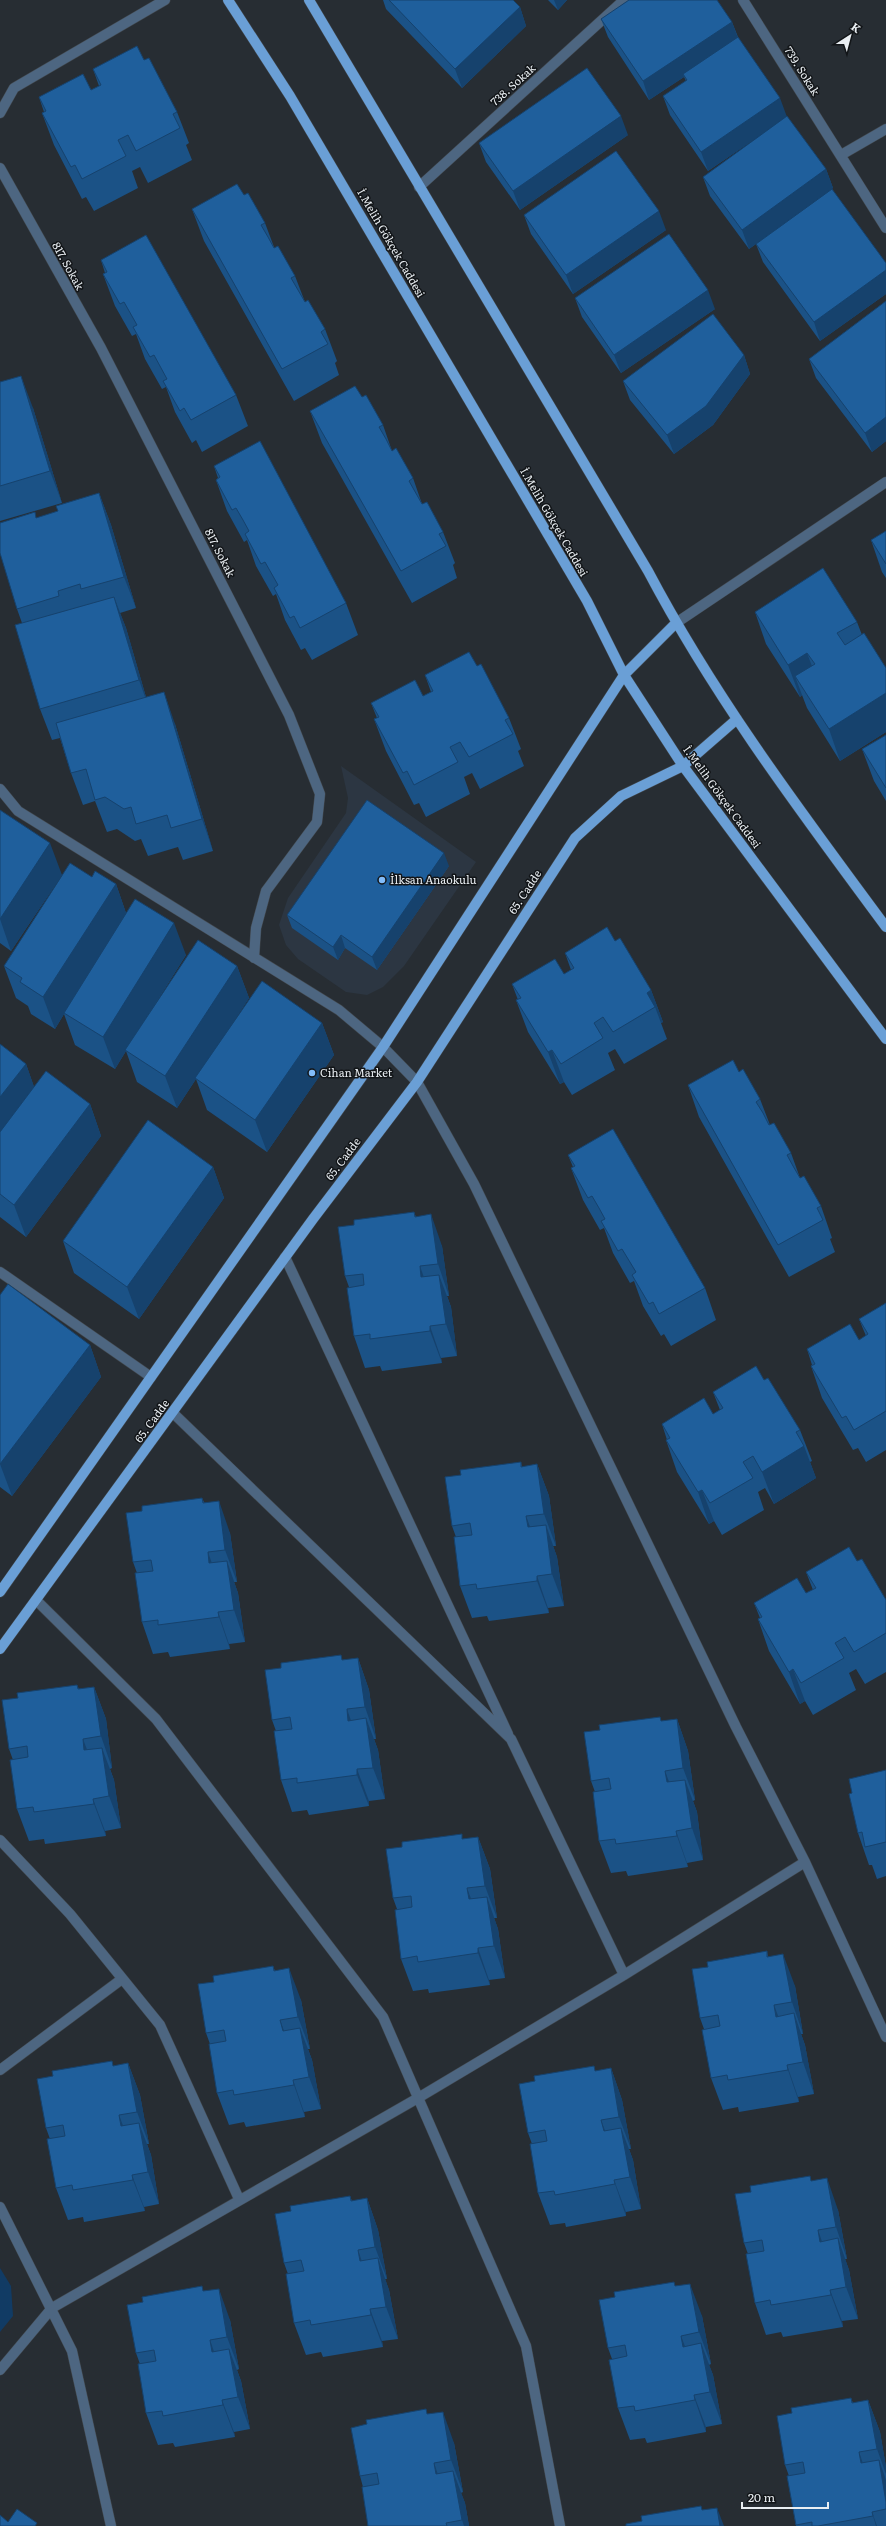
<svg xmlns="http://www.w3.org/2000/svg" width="886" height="2526" font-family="Literata,serif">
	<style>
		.built { fill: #2c3642 }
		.green { fill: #113b64 }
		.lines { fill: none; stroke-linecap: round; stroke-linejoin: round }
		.minor-casing { stroke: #42484e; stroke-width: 11 }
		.major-casing { stroke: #42484e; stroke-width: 11 }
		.minor { stroke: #4d6681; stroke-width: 10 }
		.major { stroke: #6a9fd6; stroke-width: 10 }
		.wall { fill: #1b5286 }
		.shaded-wall { fill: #16426d }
		.building { fill: #1f5f9c; stroke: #16426d }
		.poi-dot { fill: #82bcfa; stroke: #121518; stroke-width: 1.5 }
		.labels { text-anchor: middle; stroke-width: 3; stroke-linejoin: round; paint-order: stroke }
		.street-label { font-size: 11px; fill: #e9eef2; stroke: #121518 }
		.poi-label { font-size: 11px; fill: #e9eef2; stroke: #121518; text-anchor: start }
	</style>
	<rect width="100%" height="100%" fill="#272d33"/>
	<!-- built -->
	<path class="built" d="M341,766L476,862L404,966L383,987L367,995L346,992L298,959L286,945L279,925L288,898L346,813L348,798Z"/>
	<!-- green -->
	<path class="green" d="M0,2268L11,2286L13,2316L0,2332Z"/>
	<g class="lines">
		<defs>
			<path id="minor" d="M743,0L886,228
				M0,113L14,88L165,0
				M841,155L886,129
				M0,168L101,348L289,715L320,794L317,822L266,891L256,928L254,958
				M419,187L624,0
				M676,623L886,482
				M0,789L18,811L339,1010L383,1047L417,1082L474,1184L736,1727L805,1862L886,2037
				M285,1257L508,1734
				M0,1272L151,1377
				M173,1413L511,1739L624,1975
				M36,1600L156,1719L383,2017L526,2346L560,2526
				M0,1840L70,1914L160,2025L239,2199
				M0,2070L122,1979
				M0,2207L72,2351L111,2526
				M0,2370L52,2308L418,2098L624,1975L805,1862"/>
			<path id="major" d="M228,0L290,96L587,601L624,675L683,766L886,1039
				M309,0L648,571C715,698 801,812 886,927
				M0,1592L383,1047L624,675L676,623
				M0,1649L313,1219L417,1082L575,838L621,796L683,766L737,719"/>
		</defs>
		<!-- minor casing -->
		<use href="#minor" class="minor-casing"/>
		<!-- major casing -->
		<use href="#major" class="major-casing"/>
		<!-- minor -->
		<use href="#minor" class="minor"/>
		<!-- major -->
		<use href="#major" class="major"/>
	</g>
	<!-- wall -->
	<path class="wall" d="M383,0H513L520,7L526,26L462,88L386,9Z
		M548,0H567L558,10Z
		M601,19L732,22L738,37L787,117L826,169L833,188L774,231L886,263V294L820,341L763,262L756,244L749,249L710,196L703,177L768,130L708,171L670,115L663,96L686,81L684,77L649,100L608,37Z
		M144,60L177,112L189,143L186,145L192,160L148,183L140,167L132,171L138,188L94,211L86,197L82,199L54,145L42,113L44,112L39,97L91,90L99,86L93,69Z
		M628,135L520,210L486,162L479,143Z
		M244,195L265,223L274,247L295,276L305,302L325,329L337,361L335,363L339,375L294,401L204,241L192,209Z
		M524,215L666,230L573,294L531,234Z
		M101,260L236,395L248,426L202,452L196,440L192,443L175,412L166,387L162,389L145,359L136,334L132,336L115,306L103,274L105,273Z
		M575,298L715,309L621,373L582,317Z
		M886,301V441L872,452L816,378L809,359Z
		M744,355L750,374L713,425L674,454L630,400L623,381Z
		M0,382L33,408L62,503L0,521Z
		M362,397L383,425L392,451L413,478L422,504L443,532L455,563L453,565L457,578L412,603L322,443L310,411Z
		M214,466L346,603L358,635L312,660L305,648L301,650L285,620L276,594L273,596L256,566L247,540L244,542L227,511L216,480L218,478Z
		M99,493L111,525L136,608L120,613L126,628L146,697L175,724L213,851L183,860L178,847L148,856L141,839L135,841L117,829L107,832L95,801L83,805L71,773L60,738L52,740L40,709L22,623L17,609L37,518L58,511Z
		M886,531V578L882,572L871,540Z
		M755,612L857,622L862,635L886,668V732L840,761L807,708L802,695L800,697L766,644Z
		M477,666L509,718L521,749L518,751L524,766L480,789L472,773L464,777L470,794L426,817L419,803L414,805L386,751L374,719L377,718L371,703L423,696L431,692L425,675Z
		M886,735V801L874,781L862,749Z
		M0,810L62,875L11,951L0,943Z
		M449,866L377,970L345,948L338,960L292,928L287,915Z
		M92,877L116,884L126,913L186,955L149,1014L237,966L249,998L223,1038L322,1023L334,1055L267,1152L207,1110L196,1079L177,1108L137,1082L126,1051L115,1069L75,1045L64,1014L55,1029L31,1014L28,1006L16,998L4,966Z
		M615,941L651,990L663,1022L661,1023L667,1039L624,1064L615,1049L608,1053L615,1070L572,1095L564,1082L560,1084L528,1032L516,1000H518L512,984L564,974L571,970L565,953Z
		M0,1044L26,1064L34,1087L90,1104L101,1136L26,1237L0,1217Z
		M739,1072L760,1099L770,1125L791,1153L800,1178L821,1206L832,1238L830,1239L835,1252L789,1277L699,1117L688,1085Z
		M568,1155L705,1288L716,1320L671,1346L664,1334L661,1336L643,1306L634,1281L630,1283L613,1253L604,1228L600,1230L583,1200L571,1168L573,1167Z
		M213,1167L224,1198L139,1319L74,1273L63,1241Z
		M414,1212L416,1217L442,1246L449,1296H447L451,1307L457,1356L441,1358L442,1363L382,1371L380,1366L365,1368L354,1336L349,1287L345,1276L354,1225Z
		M0,1295L90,1345L101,1377L12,1496L0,1487Z
		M886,1303V1450L866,1462L858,1448L853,1450L822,1398L811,1366L812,1365L807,1349L859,1340L866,1336L859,1319Z
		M764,1380L800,1430L812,1461L810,1462L816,1478L774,1504L765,1488L758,1492L764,1510L722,1535L714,1521L709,1524L677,1472L666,1440H667L662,1424L713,1414L720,1410L713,1392Z
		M521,1462L522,1467L537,1464L549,1496L556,1546H553L557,1557L564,1606L548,1608L549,1613L489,1621L487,1616L472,1618L460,1586L456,1537L452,1526L461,1475Z
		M202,1498L204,1502L230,1533L237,1582H234L238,1593L245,1642L229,1644L230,1649L170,1657L168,1652L153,1654L142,1622L137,1573L133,1562L142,1511Z
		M857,1561L886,1600V1672L865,1684L856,1669L849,1673L856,1690L813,1715L805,1701L800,1704L769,1651L758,1619L760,1618L754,1603L806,1593L813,1590L806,1572Z
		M358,1658L369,1690L376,1739H374L378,1750L385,1799L369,1801V1806L309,1815L307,1810L292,1812L281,1780L276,1731L272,1720L343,1660Z
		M77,1685L79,1689L94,1687L106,1719L112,1768L110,1769L114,1780L121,1828L105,1831L106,1836L45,1844L44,1839L29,1841L17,1809L13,1760L9,1749L18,1698Z
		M677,1719L688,1751L695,1800L693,1801L697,1812L703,1860L687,1863L688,1867L628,1876L626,1871L611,1873L599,1841L595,1792L591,1781L662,1721Z
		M886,1770V1876L877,1879L872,1865H869L858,1833L852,1793Z
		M478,1837L490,1869L497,1918H494L498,1929L505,1978L489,1980L490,1985L429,1993L428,1989L413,1991L401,1959L397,1909L393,1898L464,1839Z
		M767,1951L768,1956L795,1986L803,2034H801L805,2045L814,2094L798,2097L799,2102L739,2112L738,2107L723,2110L711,2078L704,2029L700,2018L708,1967Z
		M273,1966L275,1971L301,2000L310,2049H308L312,2060L321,2109L304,2112L305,2117L246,2127L244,2122L229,2125L217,2093L210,2044L206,2033L214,1982Z
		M112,2061L113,2066L128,2063L140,2095L149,2144H147L151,2155L159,2204L144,2207L145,2211L84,2222L83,2217L68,2220L56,2188L50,2139L46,2128L53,2076Z
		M594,2066L595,2071L611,2068L622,2100L631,2149H629L633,2160L641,2209L626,2212V2216L566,2227L565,2223L550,2225L538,2193L532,2144L528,2133L535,2081Z
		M812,2181L838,2210L847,2259H845L849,2270L858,2319L842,2321L843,2327L783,2337L781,2332L766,2335L755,2303L748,2254L744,2243Z
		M350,2196L352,2201L367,2198L378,2230L387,2279H385L389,2290L398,2339L382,2341L383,2347L323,2357L321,2352L306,2355L294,2323L288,2274L284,2263L291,2211Z
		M675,2286L702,2316L711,2364L709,2365L713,2375L722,2424L706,2427V2432L647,2443L645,2438L630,2440L618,2408L612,2359L608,2348Z
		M204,2291L230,2320L239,2369L237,2370L241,2381L250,2429L234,2432L235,2437L175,2447L173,2443L158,2445L146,2413L140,2364L136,2353Z
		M851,2398L853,2403L868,2400L880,2432L886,2467V2526H796L787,2476H789L785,2465L792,2413Z
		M426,2409L427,2414L454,2443L463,2492L461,2493L465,2503L469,2526H368L363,2487L360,2476L367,2424Z"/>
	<!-- shaded-wall -->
	<path class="shaded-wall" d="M554,0H567L558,10Z
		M520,7L526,26L462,88L455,69Z
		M732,22L739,41L683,74L684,77L649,100L643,81Z
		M780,98L787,117L708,171L701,152Z
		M621,116L628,135L520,210L513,191Z
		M826,169L833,188L749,249L742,230Z
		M659,211L666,230L573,294L566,275Z
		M886,270V294L820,341L814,322Z
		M708,290L715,309L621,373L614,355Z
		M744,355L750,374L713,425L674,454L667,435Z
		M21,376L33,408L62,503L50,471Z
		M886,417V441L872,452L865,433Z
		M99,493L111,525L136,608L124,577Z
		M114,597L126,628L150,711L139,680Z
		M807,653L819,685L795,676L802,695L800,697L788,665Z
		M164,692L175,724L213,851L202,819Z
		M886,693V732L840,761L829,729Z
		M50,843L62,875L11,951L0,919Z
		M444,853L449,866L377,970L372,957Z
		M116,884L127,916L64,1013V1014L55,1029L43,997Z
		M174,923L186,955L126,1050H125L126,1051L115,1069L103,1037Z
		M341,935L345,948L338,960L333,947Z
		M237,966L249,998L196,1079L195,1078L196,1079L177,1108L165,1076Z
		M651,990L663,1022L661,1023L655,1007L647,993Z
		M322,1023L334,1055L267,1152L255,1120Z
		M552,1050L564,1082L560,1084L548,1052Z
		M26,1064L37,1095L0,1144V1097Z
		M90,1104L101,1136L26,1237L14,1205Z
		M213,1167L224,1198L139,1319L127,1287Z
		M431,1214L442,1246L449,1296L438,1264Z
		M420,1266L431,1298L421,1277Z
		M439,1275L451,1307L457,1356L446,1324Z
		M430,1326L441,1358L442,1363L430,1331Z
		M90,1345L101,1377L12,1496L0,1464Z
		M804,1446L816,1478L774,1504L762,1472Z
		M537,1464L549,1496L556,1546L544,1514Z
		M702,1490L714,1521L709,1524L698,1492Z
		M219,1501L230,1533L237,1582L225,1550Z
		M526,1516L538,1548L528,1527Z
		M546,1525L557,1557L564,1606L552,1574Z
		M208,1552L219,1584L209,1563Z
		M227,1561L238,1593L245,1642L234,1610Z
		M537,1576L548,1608L549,1613L537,1581Z
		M218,1612L229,1644L230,1649L219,1617Z
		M358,1658L369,1690L376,1739L365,1707Z
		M793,1669L805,1701L800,1704L789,1672Z
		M94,1687L106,1719L112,1768L101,1736Z
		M347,1709L358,1741L348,1721Z
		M366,1718L378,1750L385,1799L373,1768Z
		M677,1719L688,1751L695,1800L683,1768Z
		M83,1739L95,1771L84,1750Z
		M102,1748L114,1780L121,1828L109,1796Z
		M357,1769L369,1801V1806L357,1775Z
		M665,1771L677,1803L667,1782Z
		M685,1780L697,1812L703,1860L692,1828Z
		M93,1799L105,1831L106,1836L94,1804Z
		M676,1831L687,1863L688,1867L677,1836Z
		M478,1837L490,1869L497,1918L485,1886Z
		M467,1888L479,1920L469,1899Z
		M487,1897L498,1929L505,1978L494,1946Z
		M478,1948L489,1980L490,1985L478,1953Z
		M783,1954L795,1986L803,2034L792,2002Z
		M289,1968L301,2000L310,2049L298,2017Z
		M774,2005L786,2037L776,2017Z
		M794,2013L805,2045L814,2094L803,2062Z
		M280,2020L292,2052L283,2031Z
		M300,2028L312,2060L321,2109L309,2077Z
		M128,2063L140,2095L149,2144L137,2112Z
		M787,2065L798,2097L799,2102L788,2070Z
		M611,2068L622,2100L631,2149L619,2117Z
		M293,2080L304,2112L305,2117L294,2085Z
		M119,2115L131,2147L121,2126Z
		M601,2120L613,2152L604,2131Z
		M139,2123L151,2155L159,2204L148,2172Z
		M621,2128L633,2160L641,2209L630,2177Z
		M132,2175L144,2207L145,2211L133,2180Z
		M827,2178L838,2210L847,2259L836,2227Z
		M614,2180L626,2212V2216L615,2184Z
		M367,2198L378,2230L387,2279L375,2247Z
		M818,2230L829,2262L820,2242Z
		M838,2238L849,2270L858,2319L846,2287Z
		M358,2250L369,2282L360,2261Z
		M378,2258L389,2290L398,2339L386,2307Z
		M690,2284L702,2316L711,2364L699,2332Z
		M219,2289L230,2320L239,2369L227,2337Z
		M830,2290L842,2321L843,2327L831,2295Z
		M370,2309L382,2341L383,2347L371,2315Z
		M681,2336L693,2367L683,2347Z
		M210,2340L221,2372L212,2352Z
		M701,2343L713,2375L722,2424L710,2392Z
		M229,2349L241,2381L250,2429L238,2397Z
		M694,2395L706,2427V2432L695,2400Z
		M222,2400L234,2432L235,2437L223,2405Z
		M868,2400L880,2432L886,2467V2474L877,2449Z
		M443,2412L454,2443L463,2492L451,2460Z
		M859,2452L870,2484L861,2463Z
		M879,2460L886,2480V2502Z
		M434,2463L445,2495L436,2474Z
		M453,2471L465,2503L469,2526H464L462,2520Z
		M717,2508L724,2526H720Z
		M872,2512L877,2526H876L873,2516Z"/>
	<!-- building -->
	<path class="building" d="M389,0H513L520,7L455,69Z
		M629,0H717L732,22L643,81L601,19Z
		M738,37L780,98L701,152L663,96L687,80L683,74Z
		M137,46L144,60L149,58L177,112L173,114L180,128L136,151L128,135L118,140L126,156L82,179L75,165L71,167L42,113L46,111L39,97L83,74L91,90L101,85L93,69Z
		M587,68L621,116L513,191L479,143Z
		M787,116L826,169L742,230L703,177Z
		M616,151L659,211L566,275L524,215Z
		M237,184L244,195L248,193L265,223L261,225L268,237L274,248L278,246L295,276L291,278L305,302L308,300L325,329L321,332L328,344L282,369L192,209Z
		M832,189L886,263V270L814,322L756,244Z
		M669,234L708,290L614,355L575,298Z
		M146,235L236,395L191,420L184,408L180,411L163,381L167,379L154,355L150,357L133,327L137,325L124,302L120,304L103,274L107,272L101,260Z
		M886,301V417L865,433L809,359Z
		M713,314L744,355L706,406L667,435L623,381Z
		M21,376L50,471L0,486V382Z
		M355,386L362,397L366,395L383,425L379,427L386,439L392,451L396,448L413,478L409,481L422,504L427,502L443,532L439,534L446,546L401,571L310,411Z
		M260,441L346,603L300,628L294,616L290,618L274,588L278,585L265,562L261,564L245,534L249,531L243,520L236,508L232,510L216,480L220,477L214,466Z
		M99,493L124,577L81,589L80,584L58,591L59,596L17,609L0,553V523L35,512L36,518L58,511L56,506Z
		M886,531V564L871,540Z
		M823,568L857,622L837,633L845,645L864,633L886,668V693L829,729L795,676L815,664L807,653L788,665L755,612Z
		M114,597L139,680L40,709L15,625Z
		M469,652L477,666L481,664L509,718L505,720L513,734L469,757L460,742L450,747L458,762L414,785L407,771L403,773L374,719L379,717L371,703L415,680L423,696L433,691L425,675Z
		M164,692L202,819L171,828L167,815L136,824L131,807L124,809L105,797L95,800L86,769L71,773L56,723Z
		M886,735V788L862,749Z
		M367,800L444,853L372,957L341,935L333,947L287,915Z
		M0,810L50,843L0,919Z
		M70,863L92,877L95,871L116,884L43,997L20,982L22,978L4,966Z
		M135,899L174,923L103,1037L64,1013Z
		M607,927L615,941L620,938L651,990L647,993L655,1007L613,1032L603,1017L594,1023L603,1038L561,1064L552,1050L548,1052L516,1000L521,998L512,984L555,959L564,974L574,968L565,953Z
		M198,940L237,966L165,1076L125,1050Z
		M262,981L322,1023L255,1120L195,1078Z
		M0,1044L26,1064L0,1097Z
		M733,1060L739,1072L743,1069L760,1099L756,1102L763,1113L769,1125L774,1123L791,1153L787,1155L793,1166L800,1178L804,1176L821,1206L817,1208L823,1220L778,1245L688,1085Z
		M46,1071L90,1104L14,1205L0,1194V1132Z
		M148,1120L213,1167L127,1287L63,1241Z
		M613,1129L705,1288L659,1314L653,1302L649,1304L632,1275L636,1272L622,1249L618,1251L601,1221L605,1219L599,1208L592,1196L588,1198L571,1168L575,1166L568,1155Z
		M414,1212L415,1217L431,1214L438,1264L420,1266L421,1277L439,1275L446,1324L430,1326V1331L370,1339V1334L354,1336L347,1288L364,1285L363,1274L345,1276L338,1227L354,1225V1220Z
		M8,1284L90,1345L0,1464V1295Z
		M886,1303V1411L854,1430L846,1416L842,1418L811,1366L815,1364L807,1349L850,1324L859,1340L868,1334L859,1319Z
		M756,1366L764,1380L768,1378L800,1430L796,1432L804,1446L762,1472L753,1456L743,1462L753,1478L710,1503L702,1490L698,1492L666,1440L670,1438L662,1424L704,1398L713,1414L723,1408L713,1392Z
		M521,1462V1467L537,1464L544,1514L526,1516L528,1527L546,1525L552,1574L537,1576V1581L477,1589L476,1584L460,1586L454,1537L472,1535L470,1523L452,1526L445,1477L461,1475L460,1470Z
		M202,1498L203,1503L219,1501L225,1550L208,1552L209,1563L227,1561L234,1610L218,1612L219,1617L158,1625V1620L142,1622L135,1573L153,1571L151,1560L133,1562L126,1513L142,1511V1506Z
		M849,1547L857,1561L862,1559L886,1600V1633L854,1652L845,1637L835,1643L844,1658L801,1683L793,1669L789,1672L758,1619L762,1617L754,1603L797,1578L806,1593L816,1588L806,1572Z
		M341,1655L342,1660L358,1658L365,1707L347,1709L348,1721L366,1718L373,1768L357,1769V1775L297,1783V1778L281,1780L274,1731L292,1729L290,1717L272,1720L265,1670L281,1668V1663Z
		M77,1685L78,1689L94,1687L101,1736L83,1739L84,1750L102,1748L109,1796L93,1799L94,1804L34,1812L33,1807L17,1809L10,1760L28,1757L27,1746L9,1749L2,1700L18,1698L17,1693Z
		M660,1717L661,1721L677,1719L683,1768L665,1771L667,1782L685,1780L692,1828L676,1831L677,1836L616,1844L615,1839L599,1841L593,1792L611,1789L609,1778L591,1781L584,1732L600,1730L599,1725Z
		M886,1770V1842L865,1847L862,1832L858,1833L849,1794L852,1793L849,1779Z
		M462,1834V1839L478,1837L485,1886L467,1888L469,1899L487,1897L494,1946L478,1948V1953L418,1962L417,1956L401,1959L395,1910L412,1907L411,1896L393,1898L386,1849L402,1847V1842Z
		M767,1951V1957L783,1954L792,2002L774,2005L776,2017L794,2013L803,2062L787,2065L788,2070L728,2080L727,2075L711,2078L702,2030L720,2026L718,2015L700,2018L692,1969L708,1967L707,1962Z
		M273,1966L274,1971L289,1968L298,2017L280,2020L283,2031L300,2028L309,2077L293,2080L294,2085L234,2095L233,2090L217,2093L209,2044L226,2041L224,2030L206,2033L198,1984L214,1982L213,1976Z
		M112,2061L113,2066L128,2063L137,2112L119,2115L121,2126L139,2123L148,2172L132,2175L133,2180L73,2190L72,2185L56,2188L47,2139L65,2136L63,2125L46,2128L37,2079L53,2076L52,2071Z
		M594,2066L595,2071L611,2068L619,2117L601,2120L604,2131L621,2128L630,2177L614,2180L615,2184L555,2195L554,2191L538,2193L530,2144L547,2141L545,2130L528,2133L519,2084L535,2081L534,2076Z
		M810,2176L811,2181L827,2178L836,2227L818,2230L820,2242L838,2238L846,2287L830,2290L831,2295L771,2305L770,2300L755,2303L746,2254L764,2251L762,2240L744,2243L735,2194L751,2192L750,2186Z
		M350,2196L351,2201L367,2198L375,2247L358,2250L360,2261L378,2258L386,2307L370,2309L371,2315L311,2325L310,2320L294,2323L286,2274L304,2271L301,2260L284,2263L275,2214L291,2211L290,2206Z
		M674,2282L675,2286L690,2284L699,2332L681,2336L683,2347L701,2343L710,2392L694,2395L695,2400L635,2411L634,2406L618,2408L609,2360L627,2356L625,2345L608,2348L599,2300L615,2297L614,2292Z
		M202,2286L203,2291L219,2289L227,2337L210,2340L212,2352L229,2349L238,2397L222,2400L223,2405L163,2416L162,2411L146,2413L138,2364L156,2361L154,2350L136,2353L127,2305L143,2302L142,2297Z
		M851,2398L852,2403L868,2400L877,2449L859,2452L861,2463L879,2460L886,2502V2509L872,2512L873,2516L818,2526H812V2522L796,2525L787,2476L805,2473L803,2462L785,2465L777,2416L792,2413L791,2408Z
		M426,2409L427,2414L443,2412L451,2460L434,2463L436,2474L453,2471L462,2520L446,2523L447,2526H368L362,2487L379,2484L377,2473L360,2476L351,2428L367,2424L366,2420Z
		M701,2506L702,2510L717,2508L720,2526H626V2524L642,2521L641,2516Z
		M17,2509L37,2523L35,2526H0V2515L8,2522Z"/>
	<!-- markers -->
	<g class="poi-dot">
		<circle cx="382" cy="880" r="4"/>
		<circle cx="312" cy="1073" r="4"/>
	</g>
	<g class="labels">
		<!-- street labels -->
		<g class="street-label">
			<text transform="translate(802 71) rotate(58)" y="4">739. Sokak</text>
			<text transform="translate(513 85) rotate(-42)" y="4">738. Sokak</text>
			<text transform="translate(391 243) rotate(60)" y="4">İ.Melih Gökçek Caddesi</text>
			<text transform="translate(68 266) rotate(61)" y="4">817. Sokak</text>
			<text transform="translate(554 522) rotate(60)" y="4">İ.Melih Gökçek Caddesi</text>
			<text transform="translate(220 553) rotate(63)" y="4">817. Sokak</text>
			<text transform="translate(722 797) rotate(54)" y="4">İ.Melih Gökçek Caddesi</text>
			<text transform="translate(525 892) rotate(-57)" y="4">65. Cadde</text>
			<text transform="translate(343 1159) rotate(-53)" y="4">65. Cadde</text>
			<text transform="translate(152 1421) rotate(-54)" y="4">65. Cadde</text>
		</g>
		<!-- poi labels -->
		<g class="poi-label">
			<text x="390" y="884">İlksan Anaokulu</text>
			<text x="320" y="1077">Cihan Market</text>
		</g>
	</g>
	<!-- north arrow -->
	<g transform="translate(850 36) rotate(36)" stroke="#121518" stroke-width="3" paint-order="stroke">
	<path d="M0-3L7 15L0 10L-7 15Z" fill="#e9eef2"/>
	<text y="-6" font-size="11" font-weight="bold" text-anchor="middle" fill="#e9eef2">K</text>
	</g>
	<!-- scale -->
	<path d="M742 2502v6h86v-6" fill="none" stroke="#e9eef2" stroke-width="2"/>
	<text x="748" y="2502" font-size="12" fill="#e9eef2" stroke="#121518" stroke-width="3" paint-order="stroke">20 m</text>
</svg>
